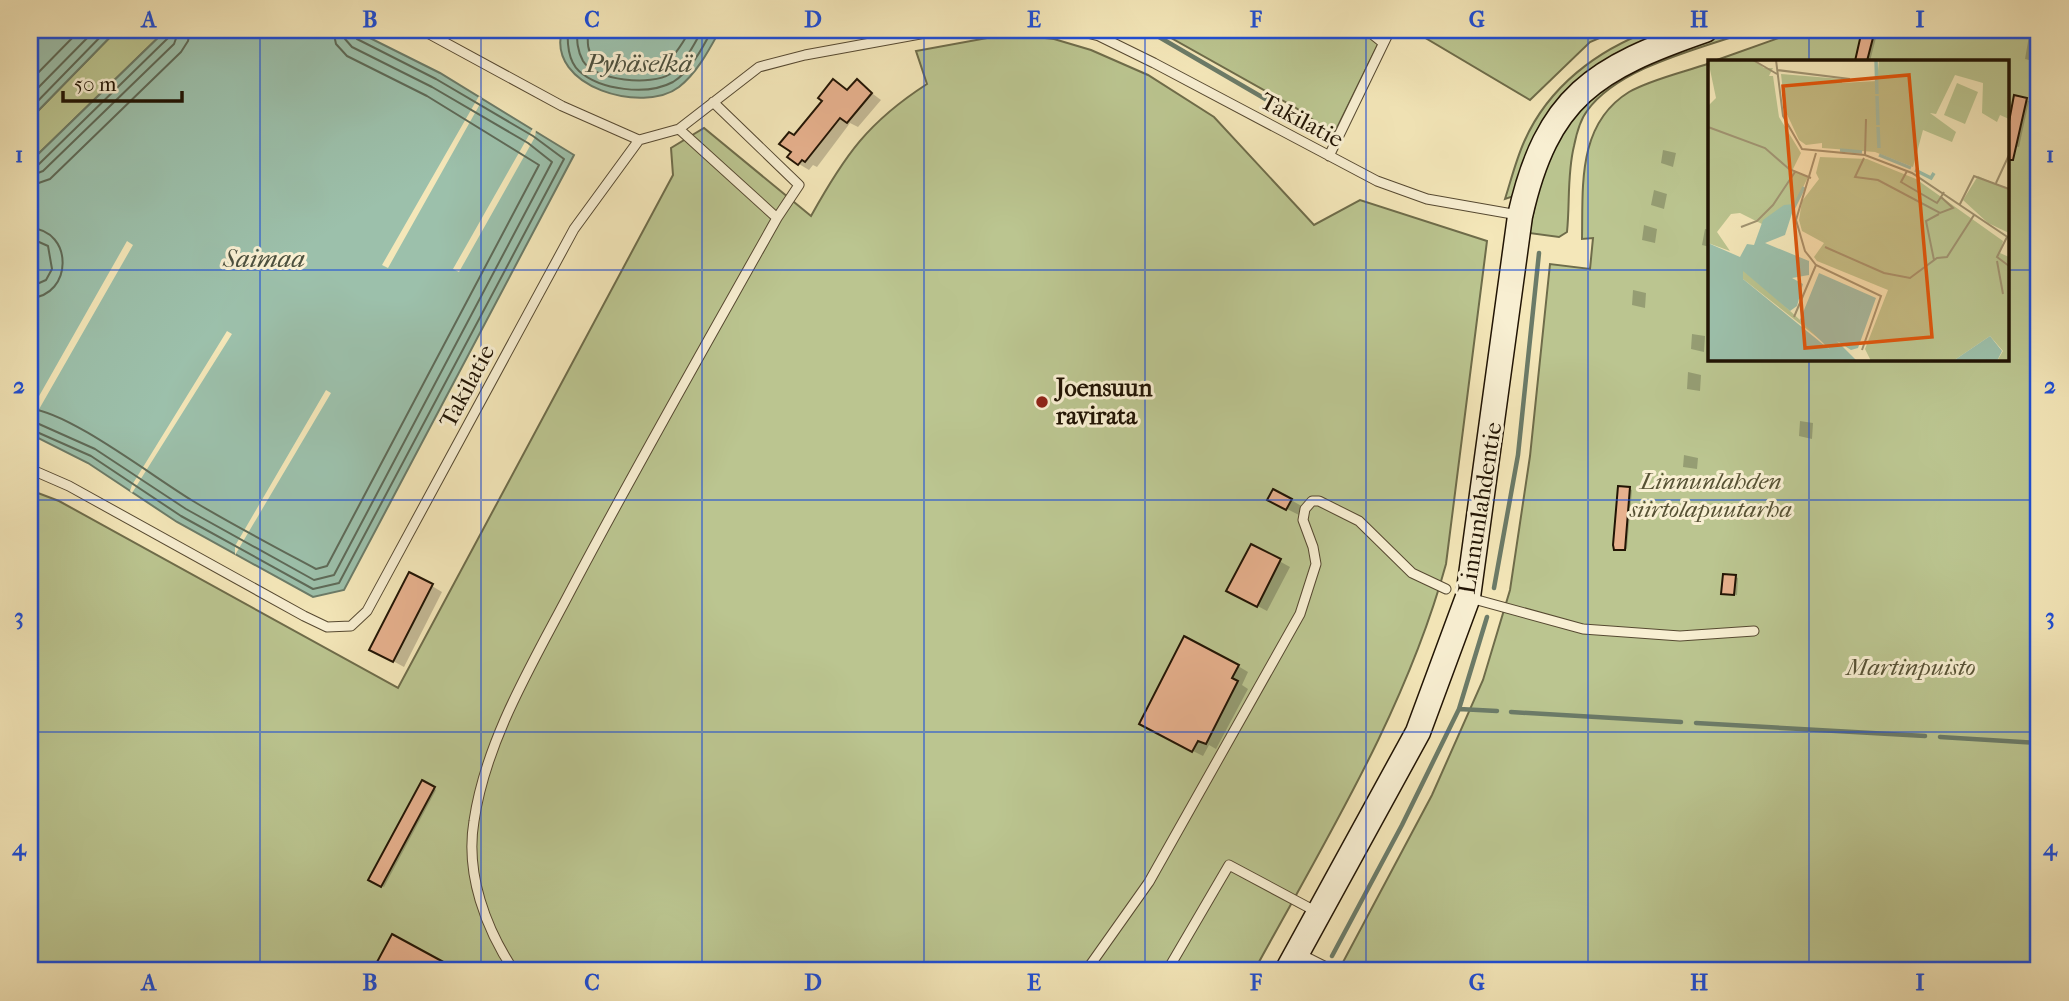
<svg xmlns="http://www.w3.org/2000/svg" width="2069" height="1001" font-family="'IM FELL French Canon',serif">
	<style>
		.green { fill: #bbc590; stroke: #6e6c4a; stroke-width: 2 }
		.water { fill: #9cc0ab; stroke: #6b7b68; stroke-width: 2 }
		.pier { fill: #f4e7b9 }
		.shadow { fill: #0003 }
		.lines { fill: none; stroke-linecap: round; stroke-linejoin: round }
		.shore { stroke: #5e6a58; stroke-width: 2 }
		.stream { stroke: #6b7b68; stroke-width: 4.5 }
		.building { fill: #e7b18e; stroke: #211404; stroke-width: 2 }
		.lane-casing { stroke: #564931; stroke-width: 11 }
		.secondary-casing { stroke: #211404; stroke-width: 27 }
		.lane { stroke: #f8efd2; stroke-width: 9 }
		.secondary { stroke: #f8efd2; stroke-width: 24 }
		.grid { fill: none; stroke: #1d4ed8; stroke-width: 2; stroke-opacity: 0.55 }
		.poi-dot { fill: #8f2418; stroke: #f8efd2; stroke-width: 2.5 }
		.labels { text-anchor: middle; stroke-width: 6; stroke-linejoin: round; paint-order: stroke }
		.street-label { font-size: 24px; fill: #211404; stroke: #f8efd2 }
		.poi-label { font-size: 24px; font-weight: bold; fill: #211404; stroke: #f8efd2; text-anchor: start }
		.park-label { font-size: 24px; font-style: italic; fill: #575235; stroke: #f8efd2 }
		.water-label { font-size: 26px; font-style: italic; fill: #4c503e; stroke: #f8efd2 }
		.inset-river { fill: none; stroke: #9cc0ab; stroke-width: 3.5 }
		.inset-road { fill: none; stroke: #a09371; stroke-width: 2 }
		.view { fill: #de560c; fill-opacity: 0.15; stroke: #de560c; stroke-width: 3.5 }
		.inset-edge { fill: none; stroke: #211404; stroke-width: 3.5 }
		.neatline { fill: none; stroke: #1d4ed8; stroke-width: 2.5 }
		.grid-label { font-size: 23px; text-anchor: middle; font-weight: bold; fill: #1d4ed8 }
	</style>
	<rect width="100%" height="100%" fill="#f4e7b9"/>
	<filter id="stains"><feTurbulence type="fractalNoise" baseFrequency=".00286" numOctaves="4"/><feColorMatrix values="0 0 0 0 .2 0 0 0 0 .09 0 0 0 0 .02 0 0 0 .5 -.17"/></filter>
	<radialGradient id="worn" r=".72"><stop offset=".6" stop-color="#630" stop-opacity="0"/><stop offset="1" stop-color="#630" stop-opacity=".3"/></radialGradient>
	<!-- green -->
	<path class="green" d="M117,30H166L30,162V119Z
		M1157,30H1385L1334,134L1296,108Z
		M1412,30H1618L1590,42L1530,100Z
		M1652,30H1677L1598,65L1514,196L1505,199C1511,180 1516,160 1524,142C1548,87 1597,50 1652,30Z
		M1732,30H1753C1703,48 1619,66 1587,111C1580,120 1576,136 1574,146C1567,174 1570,203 1567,232L1559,237L1529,233L1544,163L1562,131L1604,84Z
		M1801,30H2039V504L2037,523L2039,527V971H1357L1342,964L1432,795L1483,680L1510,590L1530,456L1550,264L1590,269L1593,238L1582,239C1583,186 1577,124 1629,92C1652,79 1685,72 1710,63V359H2008V61H1714Z
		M1009,34L1054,39L1091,50L1148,75L1214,117L1314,225L1360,200L1487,241L1446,564C1406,710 1326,839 1254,971H30V490L59,501L398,688L673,175L671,148L704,128L811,216C845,155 868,122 927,84L916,51Z"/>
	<!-- water -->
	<path class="water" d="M30,30H117L30,119Z
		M166,30H354L440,73L574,155L344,590L313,597L177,522L88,463L30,434V273L37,268L36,256L30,254V162Z
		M562,30H720C709,50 697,73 679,87C644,114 546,88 562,30Z"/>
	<!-- pier -->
	<path class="pier" d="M479,96L482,98L480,104L388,268L382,265Z
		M533,128L536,130L535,137L459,272L453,269Z
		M127,241L133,245L30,425V412Z
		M227,331L232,334L132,493L130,491L132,485Z
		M326,390L331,393L235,555V546Z"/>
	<!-- shadow -->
	<path class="shadow" d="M1864,30H1878L1870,61H1857Z
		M1978,30H1992L1991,37L1979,35Z
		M2030,30H2039L2037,62L2025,59Z
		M833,81L849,91L857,82L881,100L858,127L850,123L817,167L813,165L809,170L799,164L793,152L794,137L824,101Z
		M2015,98L2029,101L2019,147L2008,145Z
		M1663,150L1676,153L1673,167L1661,163Z
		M1654,190L1667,194L1664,209L1651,205Z
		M1644,225L1657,229L1655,243L1642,240Z
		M1705,229L1710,230V247L1702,245Z
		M2039,246V270L2034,268Z
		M1633,290L1646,293L1645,308L1632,305Z
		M1692,334L1705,336L1704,352L1691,349Z
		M1688,372L1701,375L1700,391L1687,389Z
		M1800,421L1813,423L1812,439L1799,436Z
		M1684,455L1698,458L1697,469L1683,467Z
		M1630,489L1632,490L1627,549L1616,548Z
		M1291,500L1305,508L1301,516L1283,507Z
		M1252,546L1290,567L1267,611L1239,596Z
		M1735,577L1738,578L1737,595L1726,594Z
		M432,586L442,592L404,667L382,655Z
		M1238,666L1248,672L1242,685L1248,689L1216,749L1209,745L1203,756L1151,730Z
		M423,782L436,790L384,887L370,880Z"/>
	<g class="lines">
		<!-- shore -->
		<path class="shore" d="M568,30C567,42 568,61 579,71C600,90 647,96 673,82C690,72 703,47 712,30
			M577,30C577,41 577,50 583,61C595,81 652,86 670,74C684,64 694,45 702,30
			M588,30C588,39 586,49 593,57C606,71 647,75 663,65C674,58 684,41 690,30
			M30,81L80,30
			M30,96L95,30
			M30,109L107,30
			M30,167L38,165L168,38L170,30
			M30,176L43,171L174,44L179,30
			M30,186L50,179L181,52L188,41L190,30
			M30,228C74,230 73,296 30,298
			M30,238L48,246L52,269L46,280L30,287
			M30,409C68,411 156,479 193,501C233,525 275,547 316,569L327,566L539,165L427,96L347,56L336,44L333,30
			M30,420L95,449L186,509L314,580L334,575L552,162L528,143L432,87L352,47L345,39L344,30
			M30,429L91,456L181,516L313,589L339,583L564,159L533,136L436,79L357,39L353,30"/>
		<!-- stream -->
		<path class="stream" d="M1147,30L1293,115
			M1494,588L1518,455L1539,253
			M1487,617L1459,709L1497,711
			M1511,712L1681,722
			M1696,723L1925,736
			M1940,737L2039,743
			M1332,956L1402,825L1459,709"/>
	</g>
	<!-- building -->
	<path class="building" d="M1862,30H1875L1867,61H1855Z
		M833,79L847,90L857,79L872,93L847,123L840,118L805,162L802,160L798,165L787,157L791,152L779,144L789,132L794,135L822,101L818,98Z
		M2014,95L2027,98L2013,160H2008V127Z
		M1618,486L1630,487L1625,550H1614L1613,545Z
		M1273,489L1292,499L1286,510L1267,500Z
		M1251,544L1281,559L1257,607L1226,591Z
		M409,572L433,584L393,662L369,650Z
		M1723,574L1736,575L1734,595L1721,594Z
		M1184,636L1239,665L1232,678L1238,681L1206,744L1198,741L1192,752L1139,724Z
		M422,780L435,787L381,887L368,880Z
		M392,934L460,971H394L377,962Z"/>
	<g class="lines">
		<defs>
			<path id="lane" d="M422,30L562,106L639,140
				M1075,30L1099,36L1154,63L1377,181L1427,199L1518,215
				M1367,30L1382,42
				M679,129L777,218L799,185L713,102
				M1329,156L1390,30
				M30,469L69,486L304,616L327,627L351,626L367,611L574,229L639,140L679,129L759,67L805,55L942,30
				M1470,598L1583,629L1680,636L1754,631
				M1300,954L1334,971
				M514,971C486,929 465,874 474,821C486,739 534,661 572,588C638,463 708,341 777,218
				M1086,971L1149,882L1300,614L1316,564L1313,547L1303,520L1305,509L1312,501H1319L1359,521L1412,573L1446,589
				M1167,971L1229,865L1317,912"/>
			<path id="secondary" d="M1287,971L1418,732L1468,597L1520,216C1547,96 1595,68 1705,30"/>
		</defs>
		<!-- lane casing -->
		<use href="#lane" class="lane-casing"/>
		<!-- secondary casing -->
		<use href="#secondary" class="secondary-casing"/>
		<!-- lane -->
		<use href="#lane" class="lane"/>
		<!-- secondary -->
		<use href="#secondary" class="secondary"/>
	</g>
	<!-- grid -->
	<path class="grid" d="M260,30V971M481,30V971M702,30V971M924,30V971M1145,30V971M1366,30V971M1588,30V971M1809,30V61M30,270H1710M2008,270H2039M1809,359V971M30,500H2039M30,732H2039"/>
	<!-- markers -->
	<circle class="poi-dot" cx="1042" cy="402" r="7"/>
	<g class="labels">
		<!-- street labels -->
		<g class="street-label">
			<text transform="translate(1302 120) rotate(28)" y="8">Takilatie</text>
			<text transform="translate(467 386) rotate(-62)" y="8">Takilatie</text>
			<text transform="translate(1480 508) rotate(-81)" y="8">Linnunlahdentie</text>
		</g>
		<!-- poi labels -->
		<g class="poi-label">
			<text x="1056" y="396">Joensuun<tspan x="1056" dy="28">ravirata</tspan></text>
		</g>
		<!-- park labels -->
		<g class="park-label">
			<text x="1711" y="489">Linnunlahden<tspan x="1711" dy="28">siirtolapuutarha</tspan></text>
			<text x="1911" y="675">Martinpuisto</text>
		</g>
		<!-- water labels -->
		<g class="water-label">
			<text x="639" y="72">Pyhäselkä</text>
			<text x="264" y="267">Saimaa</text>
		</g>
	</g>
	<!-- overview -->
	<g transform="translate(1708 60)">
		<rect width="301" height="301" fill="#f4e7b9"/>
		<path d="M0,0H47L56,8H65L61,16H65L71,57L93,93L84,111L100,117L87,144L54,164L32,153L23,154L9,172L22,191L0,183V46L8,38ZM171,0H301V59L292,55L289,62L274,53L275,23L247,15L228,54L222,53L248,72L244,82L215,70L205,107L167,92L114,88V83L98,85L91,80L77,50L73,14L134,19V23L169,21ZM249,23L270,32L257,64L236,55ZM112,97L159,99L208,119L295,181L292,193L301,197V301H289L295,291L282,276L245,301H163L157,289L180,230L109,201L106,197L116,183L94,171L91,160L94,141L111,119L108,113ZM270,116L301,130V173L280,163L255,140ZM35,210L70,240L124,289L35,219Z" fill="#bbc590"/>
		<path d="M87,144L77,175L57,183L101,201V215L84,218L95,224L89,246L82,251L35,211V219L122,290L92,260L111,213L168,238L150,288L143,290L129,281L149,301H0V183L32,197L39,184L46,185L55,160L76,145ZM282,276L294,291L289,301H245Z" fill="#9cc0ab"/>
		<path class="inset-river" d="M168,0L169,34M169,36L170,65M170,67L171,88M132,90L154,92M171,95L203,108M207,110L223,118L226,113M85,149L96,127"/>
		<path class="inset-road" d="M45,0L69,14M68,0L75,56L94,89L157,95L204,113L301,178M69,10L142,19M0,67L57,88L81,109L103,118M108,93L88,160L97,191L108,205L173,236L154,290M157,95L158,59M156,98L147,117L170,120L232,153L245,148L233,137L236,132M199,111L193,122L229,143L233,137M288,123L301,95M252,144L266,116L301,129M33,167L49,161L65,145L87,112M299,177L289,197L301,206M117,187L176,213L202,218L229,198L239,197L266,155M226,200L218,161L231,154M289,201L295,234M86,257L108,205"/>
		<path class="view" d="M201,15L224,277L97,288L75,26Z"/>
		<rect width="301" height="301" class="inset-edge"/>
	</g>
	<!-- margin -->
	<rect width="2069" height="1001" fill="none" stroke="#f4e7b9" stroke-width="77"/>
	<!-- scale -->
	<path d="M63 91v10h119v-10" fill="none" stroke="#211404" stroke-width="3.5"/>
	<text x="74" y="91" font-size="21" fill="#211404" stroke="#f8efd2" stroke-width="5" paint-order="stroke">50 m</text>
	<rect x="38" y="38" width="1992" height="924" class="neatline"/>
	<g class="grid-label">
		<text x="149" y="27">A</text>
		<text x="370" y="27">B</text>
		<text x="592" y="27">C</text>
		<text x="813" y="27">D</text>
		<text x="1034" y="27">E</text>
		<text x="1256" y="27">F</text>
		<text x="1477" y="27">G</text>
		<text x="1699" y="27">H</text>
		<text x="1920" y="27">I</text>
		<text x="19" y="162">1</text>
		<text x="2050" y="162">1</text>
		<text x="19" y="393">2</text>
		<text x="2050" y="393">2</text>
		<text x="19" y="624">3</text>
		<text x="2050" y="624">3</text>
		<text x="19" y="855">4</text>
		<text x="2050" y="855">4</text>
		<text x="149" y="990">A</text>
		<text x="370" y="990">B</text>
		<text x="592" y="990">C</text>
		<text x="813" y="990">D</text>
		<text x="1034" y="990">E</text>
		<text x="1256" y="990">F</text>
		<text x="1477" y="990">G</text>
		<text x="1699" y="990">H</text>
		<text x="1920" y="990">I</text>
	</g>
	<rect width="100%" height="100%" filter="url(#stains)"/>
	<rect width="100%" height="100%" fill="url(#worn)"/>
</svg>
